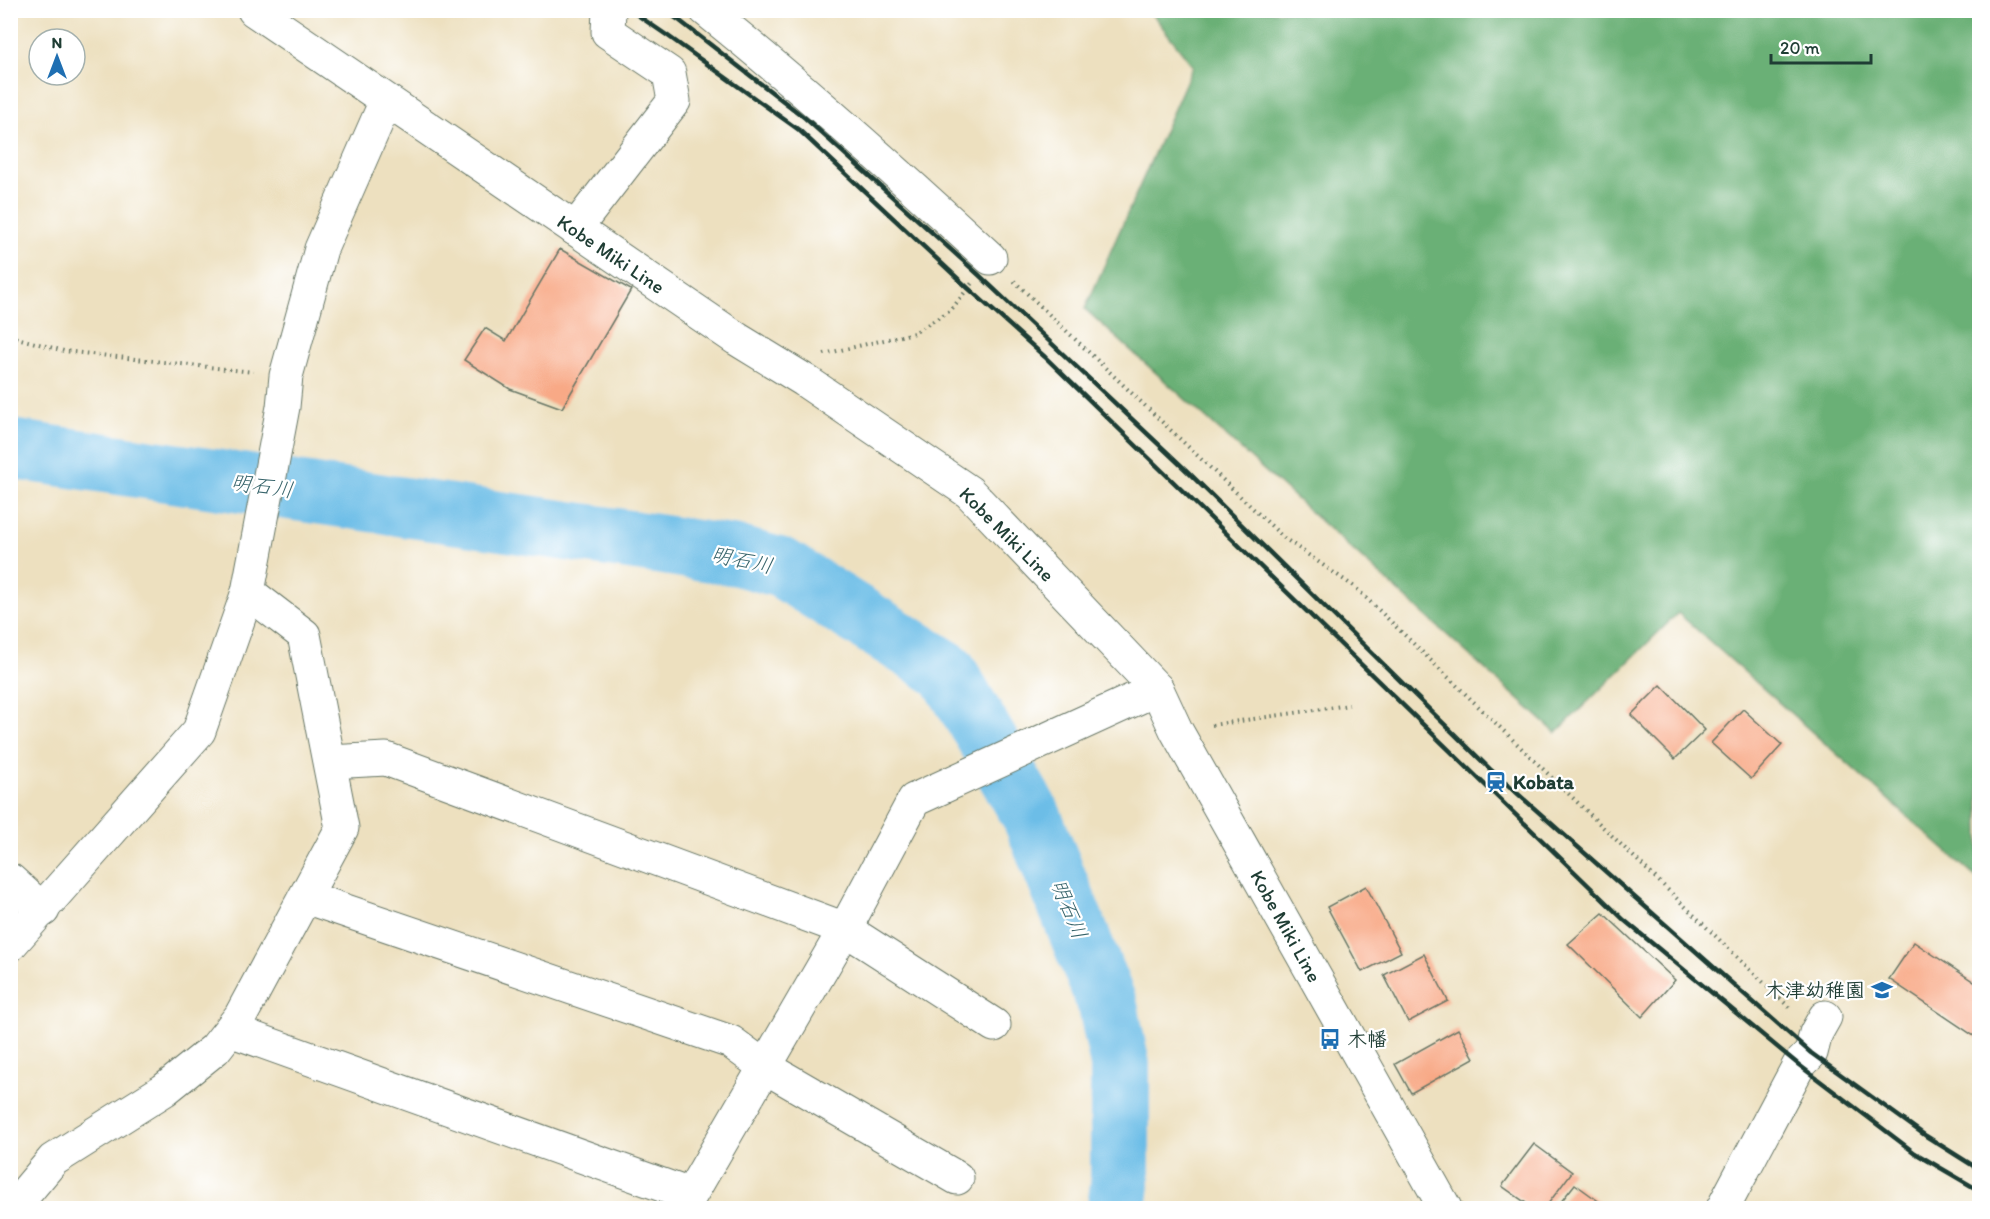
<svg xmlns="http://www.w3.org/2000/svg" width="1990" height="1219" font-family="Itim,'Klee One',sans-serif">
	<style>
		.forest { fill: #6ab076; stroke: #447655; stroke-width: 1.5 }
		.lines { fill: none; stroke-linecap: round; stroke-linejoin: round }
		.river { stroke: #6cbde7; stroke-width: 60 }
		.building { fill: #f8a986 }
		.minor-casing { stroke: #677665; stroke-width: 35 }
		.tertiary-casing { stroke: #677665; stroke-width: 35 }
		.primary-casing { stroke: #677665; stroke-width: 35 }
		.path { stroke: #677665; stroke-width: 4; stroke-dasharray: 1.5 4.5; stroke-linecap: butt }
		.minor { stroke: #fff; stroke-width: 33 }
		.tertiary { stroke: #fff; stroke-width: 33 }
		.primary { stroke: #fff; stroke-width: 33 }
		.rail { stroke: #1f3d34; stroke-width: 4.5 }
		.labels { text-anchor: middle; stroke-width: 4.5; stroke-linejoin: round; paint-order: stroke }
		.street-label { font-size: 20px; fill: #1f3d34; stroke: #fff }
		.poi-label { font-size: 20px; font-weight: bold; fill: #1f3d34; stroke: #fff; text-anchor: start }
		.water-label { font-size: 21px; font-style: italic; fill: #36636a; stroke: #fff }
	</style>
	<rect width="100%" height="100%" fill="#fff"/>
	<filter id="ink" filterUnits="userSpaceOnUse"><feTurbulence type="fractalNoise" baseFrequency=".0167" numOctaves="2"/><feDisplacementMap in="SourceGraphic" scale="12" xChannelSelector="R" yChannelSelector="G"/><feConvolveMatrix kernelMatrix="1 2 1 2 8 2 1 2 1" color-interpolation-filters="sRGB"/></filter>
	<filter id="wash" filterUnits="userSpaceOnUse"><feTurbulence type="fractalNoise" baseFrequency=".008" numOctaves="4" result="noise"/><feDisplacementMap in="SourceGraphic" scale="24" xChannelSelector="R" yChannelSelector="G"/><feGaussianBlur stdDeviation="1.35" result="paint"/><feColorMatrix in="noise" values="0 0 0 0 0 0 0 0 0 0 0 0 0 0 0 0 0 1.4 0 .05"/><feComposite in="paint" operator="in"/></filter>
	<g filter="url(#wash)">
		<rect width="100%" height="100%" fill="#ede0bf"/>
		<!-- forest -->
		<path class="forest" d="M1150,11H1979V880L1678,613L1556,733L1085,309L1193,66Z"/>
		<g class="lines">
			<!-- river -->
			<path class="river" d="M10,449L738,556L782,568L947,671L1031,815L1108,1006L1120,1065V1185L1117,1208"/>
		</g>
		<g id="blocks">
			<!-- building -->
			<path class="building" d="M560,249L631,290L562,408L510,389L464,360L485,328L506,341Z
				M1661,685L1705,730L1675,759L1631,715Z
				M1743,709L1782,745L1751,779L1711,743Z
				M1366,886L1401,952L1362,972L1327,907Z
				M1603,913L1675,980L1642,1017L1568,944Z
				M1914,942L1980,986V1040L1889,979Z
				M1424,954L1448,1001L1408,1022L1384,975Z
				M1458,1029L1474,1058L1411,1093L1395,1064Z
				M1534,1144L1572,1172L1545,1208H1533L1502,1186Z
				M1575,1184L1608,1208H1556Z"/>
		</g>
	</g>
	<g filter="url(#ink)">
		<use href="#blocks" fill-opacity="0" stroke="#677665" stroke-width="1.5"/>
		<g class="lines">
			<defs>
				<path id="minor" d="M706,10C804,89 898,173 990,258
					M575,229L674,101L669,73L608,32L609,10
					M329,762L386,759L845,929L994,1025
					M10,880L43,910
					M305,897L731,1042L765,1067L957,1178
					M230,1030L690,1195
					M15,1208L27,1191L53,1160L164,1090L215,1049L240,1017L342,828L304,635L248,592
					M683,1208L845,929L914,800L1157,689
					M1723,1208L1799,1065L1811,1053L1816,1033L1825,1017"/>
				<path id="tertiary" d="M10,945L199,731L248,592L283,407L286,376L321,249L386,101"/>
				<path id="primary" d="M254,10L737,339L804,380L969,492L1157,689L1176,730L1445,1208"/>
			</defs>
			<!-- minor casing -->
			<use href="#minor" class="minor-casing"/>
			<!-- tertiary casing -->
			<use href="#tertiary" class="tertiary-casing"/>
			<!-- primary casing -->
			<use href="#primary" class="primary-casing"/>
			<!-- path -->
			<path class="path" d="M1014,281L1284,538L1356,588L1792,1010
				M10,336L64,351L253,372
				M824,354L914,333L951,310L972,283
				M1212,725L1349,705"/>
			<!-- minor -->
			<use href="#minor" class="minor"/>
			<!-- tertiary -->
			<use href="#tertiary" class="tertiary"/>
			<!-- primary -->
			<use href="#primary" class="primary"/>
			<!-- rail -->
			<path class="rail" d="M630,10L668,36L799,130L968,288L1045,357L1624,920L1799,1065L1915,1153L1980,1191
				M664,10L680,21L805,118L979,275L1187,471L1491,770L1641,903L1811,1053L1926,1136L1980,1170"/>
		</g>
	</g>
	<!-- icons -->
	<defs>
		<symbol id="station-bare" viewBox="-9 -9 18 18"><path d="M-3-6H3Q5-6 5-4V2Q5 4 3 4L4.5 6H3L1.5 4h-3L-3 6H-4.5L-3 4Q-5 4-5 2V-4Q-5-6-3-6ZM-3.5-4v3h7v-3ZM-3.5 1v1.5H-2V1ZM2 1v1.5H3.5V1Z" fill="#1f6fb2" stroke="#fff" stroke-width="2.5" paint-order="stroke"/></symbol>
		<symbol id="school-bare" viewBox="-9 -9 18 18"><path d="M0-5L7-2L0 1L-7-2ZM-4 1L0 2.5L4 1V4Q0 6-4 4Z" fill="#1f6fb2" stroke="#fff" stroke-width="2.5" paint-order="stroke"/></symbol>
		<symbol id="bus-bare" viewBox="-9 -9 18 18"><path d="M-5-6H5V4H4V6H2V4H-2V6H-4V4H-5ZM-3.5-4V0h7V-4ZM-3.5 1.2v1.5H-2V1.2ZM2 1.2v1.5H3.5V1.2Z" fill="#1f6fb2" stroke="#fff" stroke-width="2.5" paint-order="stroke"/></symbol>
	</defs>
	<g fill-rule="evenodd">
		<use href="#station-bare" x="1481" y="767" width="30" height="30"/>
		<use href="#school-bare" x="1867" y="975" width="30" height="30"/>
		<use href="#bus-bare" x="1315" y="1024" width="30" height="30"/>
	</g>
	<g class="labels">
		<!-- street labels -->
		<g class="street-label">
			<text transform="translate(611 254) rotate(34)" y="7">Kobe Miki Line</text>
			<text transform="translate(1007 534) rotate(45)" y="7">Kobe Miki Line</text>
			<text transform="translate(1286 926) rotate(61)" y="7">Kobe Miki Line</text>
		</g>
		<!-- poi labels -->
		<g class="poi-label">
			<text x="1513" y="789">Kobata</text>
			<text x="1865" y="997" text-anchor="end">木津幼稚園</text>
			<text x="1347" y="1046">木幡</text>
		</g>
		<!-- water labels -->
		<g class="water-label">
			<text transform="translate(262 486) rotate(8)" y="7">明石川</text>
			<text transform="translate(742 560) rotate(12)" y="7">明石川</text>
			<text transform="translate(1069 909) rotate(68)" y="7">明石川</text>
		</g>
	</g>
	<!-- margin -->
	<rect width="1990" height="1219" fill="none" stroke="#fff" stroke-width="36"/>
	<!-- north arrow -->
	<g transform="translate(57 57)"><circle r="28" fill="#ffffff" stroke="#a5b1ae" stroke-width="1.5"/>
	<path d="M0-4.5L10 22L0 15L-10 22Z" fill="#1f6fb2"/>
	<text y="-9" font-size="16" font-weight="bold" text-anchor="middle" fill="#1f3d34">N</text>
	</g>
	<!-- scale -->
	<path d="M1771 54v9h100v-9" fill="none" stroke="#1f3d34" stroke-width="3"/>
	<text x="1780" y="54" font-size="18" fill="#1f3d34" stroke="#ffffff" stroke-width="4.5" paint-order="stroke">20 m</text>
</svg>
